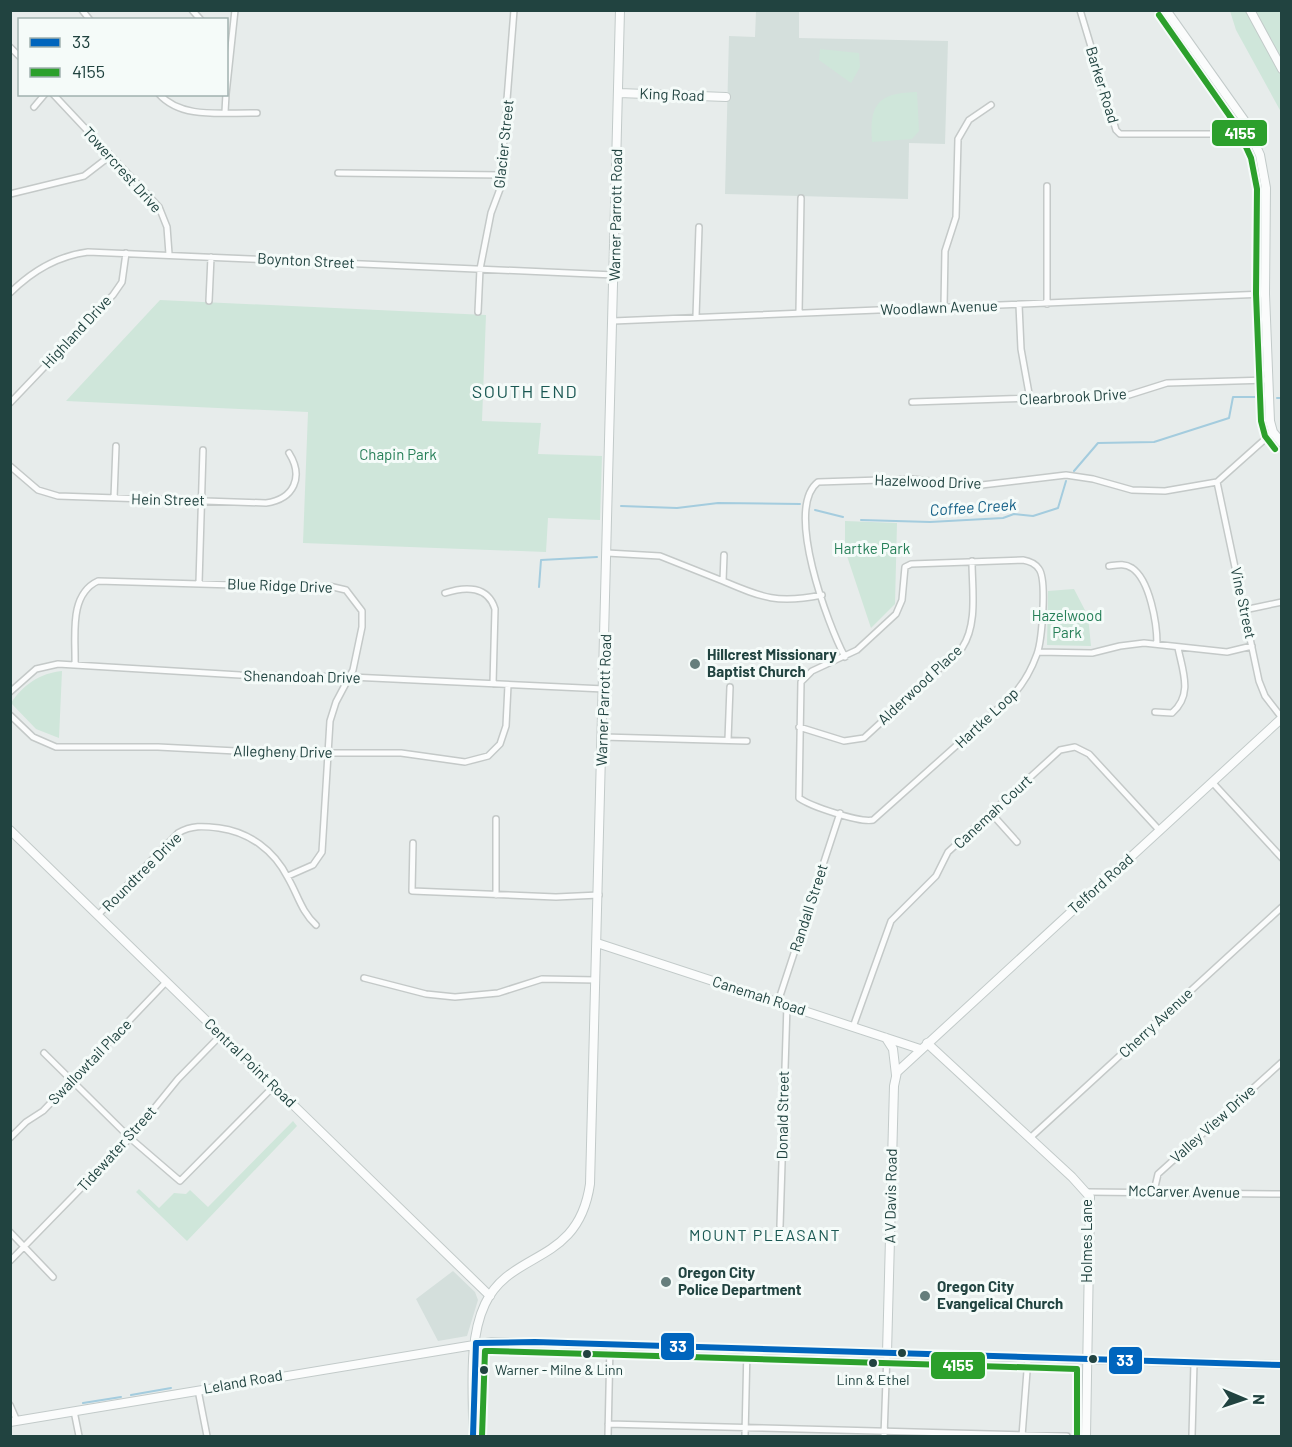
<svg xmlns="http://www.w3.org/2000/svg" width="1292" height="1447" font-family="Barlow,sans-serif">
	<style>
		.built { fill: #d4dfdc }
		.green { fill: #cfe6da }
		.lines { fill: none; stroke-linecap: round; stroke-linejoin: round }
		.stream { stroke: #a4ccde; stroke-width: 2 }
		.street-casing { stroke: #c4c9c8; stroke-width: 8 }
		.secondary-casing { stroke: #c2cac9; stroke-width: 10 }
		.street { stroke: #fbfcfc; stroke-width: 5 }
		.secondary { stroke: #fbfcfc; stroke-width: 8 }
		.bus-1-casing { stroke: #f5fbf9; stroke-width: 10 }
		.bus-2-casing { stroke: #f5fbf9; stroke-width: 10 }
		.bus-1 { stroke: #0065bd; stroke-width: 6 }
		.bus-2 { stroke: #2ca02c; stroke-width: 6 }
		.poi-dot { fill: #667e7c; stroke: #f5fbf9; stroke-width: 2 }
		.bus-dot { fill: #214340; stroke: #f5fbf9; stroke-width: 2 }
		.labels { text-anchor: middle; stroke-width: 6; stroke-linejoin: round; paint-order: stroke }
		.bus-label { font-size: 14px; fill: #214340; stroke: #f5fbf9; text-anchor: start }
		.street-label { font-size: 15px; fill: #214340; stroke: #f5fbf9 }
		.park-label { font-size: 15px; fill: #267f58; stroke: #f5fbf9 }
		.poi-label { font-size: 15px; font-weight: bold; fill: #214340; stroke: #f5fbf9; text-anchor: start }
		.water-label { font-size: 16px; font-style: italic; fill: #135f86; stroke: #f5fbf9 }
		.neighbourhood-label { font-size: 16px; letter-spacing: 1.5px; fill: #1a5853; stroke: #f5fbf9 }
		.quarter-label { font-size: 18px; letter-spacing: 1.5px; fill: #1a5853; stroke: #f5fbf9 }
		.line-badge { stroke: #f5fbf9; stroke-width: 2 }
		.badge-label { font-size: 16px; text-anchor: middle; font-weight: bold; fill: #fff }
	</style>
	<rect width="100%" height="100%" fill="#e7eceb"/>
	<!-- built -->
	<path class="built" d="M756,11H799V38L948,41L945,144L909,143L908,199L725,194L729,36L755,37Z
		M453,1271L475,1292L478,1300L467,1336L438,1341L416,1299Z"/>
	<!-- green -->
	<path class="green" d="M1230,11H1281V112L1236,30Z
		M820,49L859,53L860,67L851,83L819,60Z
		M917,92L919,131L912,139L872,142C869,103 879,93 917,92Z
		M160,300L486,315L482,421L541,423L538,454L602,456L600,520L548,518L546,552L303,543L308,412L66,401Z
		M845,521L897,523L895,604L871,628L845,550Z
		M1074,589L1088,616L1091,646L1047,645L1048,591Z
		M62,671L59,738L36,729L11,703C23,685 40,673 62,671Z
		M293,1121L297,1126L187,1241L136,1192L139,1189L159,1208L174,1193L186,1194L190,1190L208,1207Z"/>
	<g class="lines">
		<!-- stream -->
		<path class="stream" d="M1277,398H1282
			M1074,471L1098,443L1154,442L1229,418L1233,397H1260
			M621,506L677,508L718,503L800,504
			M815,510L843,517
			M861,520L930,522L1003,518L1014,514L1033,516L1058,508L1066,481
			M539,587L541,560L597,557
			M131,1395L171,1388
			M83,1403L121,1397"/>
		<defs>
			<path id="street" d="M82,10L90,20
				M192,10L201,20
				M1080,10L1116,130L1120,134H1251
				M10,47L20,57
				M53,94L159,207L167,227L169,254
				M159,94C182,120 225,112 257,113
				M226,94L235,10
				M34,107L45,94
				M225,112L226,94
				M338,173L502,175
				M10,194L84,176L110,156
				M10,293C32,271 57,256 88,252L614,275
				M209,301L211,257
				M1047,304V186
				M1019,305L1021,349L1030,399
				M944,307L945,251L956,217L958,139L969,120L991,105
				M478,312L480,269L491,213L500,189L514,10
				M799,313L801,198
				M696,317L699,227
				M613,321L1265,294
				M912,402L1129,395L1167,383L1268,380
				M10,403L113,295L122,282L126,253
				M10,466L38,490L58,496L266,503C294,499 304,477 289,453
				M1217,482L1259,681L1265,696L1282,718
				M114,498L116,446
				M607,553L660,556L723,581
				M724,555L723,581C763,598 778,604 822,595
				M1023,560C1029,561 1035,563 1039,569C1047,580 1042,640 1037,654C1032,668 1024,683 1013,695L873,820C860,823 810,806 799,798L801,682L812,671L857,650L896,614L902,600L905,567L911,564Z
				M1109,566C1117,565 1124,563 1132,568C1150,580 1157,624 1157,644
				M199,583L203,450
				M445,593C466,586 488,586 495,609L493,684
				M1244,610L1282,602
				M1038,652L1092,653L1120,646L1144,643L1227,652L1252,646
				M845,657C828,625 784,508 818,482L912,479L973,486L1066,475L1093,479L1132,490L1165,491L1217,482L1273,432
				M75,665C76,637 68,595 98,581L234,585L276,589L329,586L346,590L362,611V627L353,670L336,702L330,721L322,852L313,865L288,876
				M10,692L36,669L58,664L240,675L351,677L604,689
				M1155,712L1172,713C1193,695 1183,672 1178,648
				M10,715L33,737L56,747H158L273,753H401L465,762L488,756L500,744L506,726L508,685
				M799,727L844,741L864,738L962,648C978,624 972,589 972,561
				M603,737L747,741
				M728,740L730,687
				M1212,782L1282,858
				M991,813L1017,842
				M496,819V895
				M413,843L412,891L556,897L599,895
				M98,915L178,833C192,825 203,826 219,828C249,832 274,850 288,878C298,895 301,911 316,925
				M364,978L426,994L455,997L498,993L542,979L596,980
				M778,1002L840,813
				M853,1027L891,921L936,876L948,852L1060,750L1075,747L1089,754L1160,831
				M44,1053L130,1138L180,1181L273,1087
				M10,1138L26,1122L43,1111L166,982
				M1030,1138L1282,907
				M1154,1191L1158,1174L1282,1062
				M1088,1192L1282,1194
				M780,1226L787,1005
				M10,1232L53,1277
				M10,1261L130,1138L178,1079L221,1035
				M198,1390L207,1436
				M10,1405L17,1421
				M74,1411L79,1436
				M608,1424L1067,1436
				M608,1436L610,1345
				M745,1436L747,1348
				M884,1436L887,1353
				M1022,1436L1028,1358
				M1192,1436L1194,1363"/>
			<path id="secondary" d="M1166,10L1244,120L1260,155L1266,188L1265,294L1270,421L1273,432L1282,443
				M1250,10L1282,69
				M619,93L726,97
				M10,830L490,1296
				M597,943L920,1049
				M886,1038L893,1049L896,1075
				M927,1043L1072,1177L1090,1197L1086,1436
				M887,1353L894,1086L897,1072L1282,718
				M10,1422L492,1342L1282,1365
				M473,1436C474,1395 467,1342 485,1304C511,1249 578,1266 590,1184L620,10"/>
		</defs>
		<!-- street casing -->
		<use href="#street" class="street-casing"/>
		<!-- secondary casing -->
		<use href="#secondary" class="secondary-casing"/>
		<!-- street -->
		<use href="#street" class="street"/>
		<!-- secondary -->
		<use href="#secondary" class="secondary"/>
		<defs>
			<path id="bus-1" d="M476,1343L535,1342L1282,1365
				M473,1436L476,1343"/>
			<path id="bus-2" d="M1159,15L1236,125L1251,158L1257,189L1256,294L1261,421L1265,436L1275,449
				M482,1436L485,1351H492L1077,1369V1436"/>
		</defs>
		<!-- bus-1 casing -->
		<use href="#bus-1" class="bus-1-casing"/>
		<!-- bus-2 casing -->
		<use href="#bus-2" class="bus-2-casing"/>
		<!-- bus-1 -->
		<use href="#bus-1" class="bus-1"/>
		<!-- bus-2 -->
		<use href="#bus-2" class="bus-2"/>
	</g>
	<!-- markers -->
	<g class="poi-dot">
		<circle cx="695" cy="664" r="6"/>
		<circle cx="666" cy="1282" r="6"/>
		<circle cx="925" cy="1296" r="6"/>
	</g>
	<g class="bus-dot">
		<circle cx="902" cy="1353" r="5"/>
		<circle cx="587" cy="1354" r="5"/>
		<circle cx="1093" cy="1359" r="5"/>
		<circle cx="873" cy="1363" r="5"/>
		<circle cx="484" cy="1370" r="5"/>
	</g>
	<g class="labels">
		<!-- bus labels -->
		<g class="bus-label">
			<text x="495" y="1375">Warner - Milne &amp; Linn</text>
			<text x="873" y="1385" text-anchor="middle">Linn &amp; Ethel</text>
		</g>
		<!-- street labels -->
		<g class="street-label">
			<text transform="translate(1102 85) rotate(73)" y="5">Barker Road</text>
			<text transform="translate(672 95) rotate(2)" y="5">King Road</text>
			<text transform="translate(504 144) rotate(-84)" y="5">Glacier Street</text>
			<text transform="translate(122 170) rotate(48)" y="5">Towercrest Drive</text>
			<text transform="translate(616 215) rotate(-89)" y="5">Warner Parrott Road</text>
			<text transform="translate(306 261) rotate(3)" y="5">Boynton Street</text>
			<text transform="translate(939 308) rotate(-2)" y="5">Woodlawn Avenue</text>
			<text transform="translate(77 332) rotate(-47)" y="5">Highland Drive</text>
			<text transform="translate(1073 397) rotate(-3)" y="5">Clearbrook Drive</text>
			<text transform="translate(928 482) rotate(2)" y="5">Hazelwood Drive</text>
			<text transform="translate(168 500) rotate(1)" y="5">Hein Street</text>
			<text transform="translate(280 586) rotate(2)" y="5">Blue Ridge Drive</text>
			<text transform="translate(1243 603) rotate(78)" y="5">Vine Street</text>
			<text transform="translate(302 677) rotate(1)" y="5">Shenandoah Drive</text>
			<text transform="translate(920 685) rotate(-43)" y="5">Alderwood Place</text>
			<text transform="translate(604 700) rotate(-88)" y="5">Warner Parrott Road</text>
			<text transform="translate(987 718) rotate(-43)" y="5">Hartke Loop</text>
			<text transform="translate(283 752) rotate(1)" y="5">Allegheny Drive</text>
			<text transform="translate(993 812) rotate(-43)" y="5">Canemah Court</text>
			<text transform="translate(142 872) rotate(-45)" y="5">Roundtree Drive</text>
			<text transform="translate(1101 884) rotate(-42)" y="5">Telford Road</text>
			<text transform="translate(809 908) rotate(-72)" y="5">Randall Street</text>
			<text transform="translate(759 996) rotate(18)" y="5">Canemah Road</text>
			<text transform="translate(1156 1023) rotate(-43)" y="5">Cherry Avenue</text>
			<text transform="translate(90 1062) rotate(-46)" y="5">Swallowtail Place</text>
			<text transform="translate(250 1063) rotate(44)" y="5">Central Point Road</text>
			<text transform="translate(783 1115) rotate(-89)" y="5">Donald Street</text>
			<text transform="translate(1213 1124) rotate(-42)" y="5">Valley View Drive</text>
			<text transform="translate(117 1149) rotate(-48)" y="5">Tidewater Street</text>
			<text transform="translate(1184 1192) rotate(1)" y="5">McCarver Avenue</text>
			<text transform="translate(891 1196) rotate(-89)" y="5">A V Davis Road</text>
			<text transform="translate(1087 1241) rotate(-90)" y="5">Holmes Lane</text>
			<text transform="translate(243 1382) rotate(-10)" y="5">Leland Road</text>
		</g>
		<!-- park labels -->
		<g class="park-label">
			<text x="398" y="460">Chapin Park</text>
			<text x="872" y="554">Hartke Park</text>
			<text x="1067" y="621">Hazelwood<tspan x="1067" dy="17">Park</tspan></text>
		</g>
		<!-- poi labels -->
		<g class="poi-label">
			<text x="707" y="660">Hillcrest Missionary<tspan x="707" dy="17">Baptist Church</tspan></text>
			<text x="678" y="1278">Oregon City<tspan x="678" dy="17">Police Department</tspan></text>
			<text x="937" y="1292">Oregon City<tspan x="937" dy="17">Evangelical Church</tspan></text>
		</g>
		<!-- water labels -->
		<g class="water-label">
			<text transform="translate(973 507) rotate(-4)" y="6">Coffee Creek</text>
		</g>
		<!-- neighbourhood labels -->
		<g class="neighbourhood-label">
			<text x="765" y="1241">MOUNT PLEASANT</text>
		</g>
		<!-- quarter labels -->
		<g class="quarter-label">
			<text x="525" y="398">SOUTH END</text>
		</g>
	</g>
	<g class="line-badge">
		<rect x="1211" y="119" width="57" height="28" rx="6" fill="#2ca02c"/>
		<rect x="660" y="1332" width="35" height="29" rx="6" fill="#0065bd"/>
		<rect x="1108" y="1346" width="35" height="29" rx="6" fill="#0065bd"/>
		<rect x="930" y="1351" width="56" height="29" rx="6" fill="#2ca02c"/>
	</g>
	<g class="badge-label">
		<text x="1240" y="139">4155</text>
		<text x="678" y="1352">33</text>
		<text x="1125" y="1366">33</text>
		<text x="958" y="1371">4155</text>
	</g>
	<!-- border -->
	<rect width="1292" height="1447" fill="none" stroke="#214340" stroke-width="24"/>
	<!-- legend -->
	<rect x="18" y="18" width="210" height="78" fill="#f5fbf9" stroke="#a0b1af" stroke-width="1.5"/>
	<rect x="30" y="38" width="30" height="9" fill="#0065bd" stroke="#a0b1af" stroke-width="1.5"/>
	<text x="72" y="48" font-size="18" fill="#214340">33</text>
	<rect x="30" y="68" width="30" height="9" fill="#2ca02c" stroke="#a0b1af" stroke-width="1.5"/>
	<text x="72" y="78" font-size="18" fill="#214340">4155</text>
	<!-- north arrow -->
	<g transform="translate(1244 1399) rotate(92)" stroke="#f5fbf9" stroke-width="4.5" paint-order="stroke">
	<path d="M0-4.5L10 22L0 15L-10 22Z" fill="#214340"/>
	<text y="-9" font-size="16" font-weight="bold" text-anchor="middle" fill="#214340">N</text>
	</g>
</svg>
